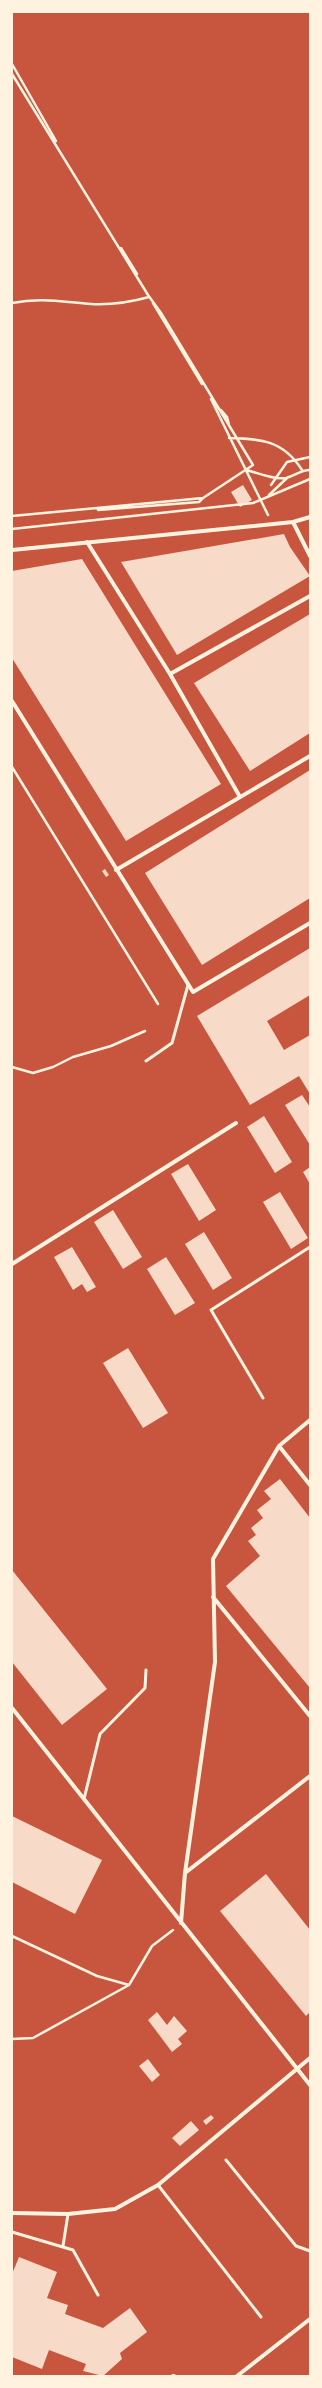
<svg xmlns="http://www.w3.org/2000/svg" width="322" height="2388" font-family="Merriweather,serif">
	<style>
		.building { fill: #f7dbc8 }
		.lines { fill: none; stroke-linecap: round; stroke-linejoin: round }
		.path { stroke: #fff3e0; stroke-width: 2.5 }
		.service { stroke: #fff3e0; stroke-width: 3 }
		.minor { stroke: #fff3e0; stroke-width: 4 }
	</style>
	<rect width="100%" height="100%" fill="#c8553d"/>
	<!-- building -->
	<path class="building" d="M243,485L252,500L240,507L231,492Z
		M284,534L290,547L310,576L177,655L121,562Z
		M82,559L221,784L126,841L12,658V571Z
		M310,614V733L250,771L194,683Z
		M310,770V898L202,965L145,873Z
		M105,869L109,875L106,877L102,871Z
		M310,948V995L267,1021L284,1050L310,1035V1094L299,1076L250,1105L197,1016Z
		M302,1095L310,1107V1145L285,1105Z
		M264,1116L292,1162L275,1173L247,1127Z
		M188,1164L216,1210L199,1221L171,1174Z
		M310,1167V1184L303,1172Z
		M280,1192L308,1238L291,1249L263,1202Z
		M113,1210L142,1257L123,1269L94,1222Z
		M204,1232L232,1278L213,1290L185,1244Z
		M72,1247L96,1287L87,1292L82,1284L73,1290L54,1257Z
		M166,1257L195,1303L175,1315L147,1269Z
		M128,1348L168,1413L143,1428L103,1363Z
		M280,1479L310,1518V1688L226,1586L260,1556L248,1541L256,1535L251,1528L263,1518L257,1510L271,1499L264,1491Z
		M12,1570L107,1689L62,1725L12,1662Z
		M12,1816L102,1860L75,1914L12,1882Z
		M266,1874L310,1930V2012L306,2016L220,1911Z
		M157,2012L167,2025L174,2016L187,2031L178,2039L182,2044L172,2052L148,2020Z
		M148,2059L160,2075L152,2082L139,2066Z
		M211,2115L214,2118L206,2125L203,2121Z
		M191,2121L199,2130L180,2146L172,2138Z
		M19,2257L57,2272L47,2298L68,2305L65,2314L103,2328L130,2308L147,2332L120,2353L122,2359L103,2376L83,2371L86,2364L49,2350L42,2369L12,2357V2274Z"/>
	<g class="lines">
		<!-- path -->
		<path class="path" d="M12,64L56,141
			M12,74L148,295L161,313L253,465L203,498L12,516
			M121,248L137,274
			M12,303C41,297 63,302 91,304C110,305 131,302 149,297
			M153,303L202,384
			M211,399L268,515
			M221,410L227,417L229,425
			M229,438C261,439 283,440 302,470
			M246,470C259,473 273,480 286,478C295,476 300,470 310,470
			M271,485L287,462L310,457
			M269,495L287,478
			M98,510L199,502L202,499
			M12,529L253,503L310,479
			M12,767L158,1004
			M12,1067L33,1073L53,1067L73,1057L111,1046L145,1031
			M12,1936L97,1976L129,1985
			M12,2039L33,2038L129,1985L152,1946L173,1930"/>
		<!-- service -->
		<path class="service" d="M146,1061L172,1043L188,985
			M263,1398L211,1310L310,1247
			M84,1799L100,1734L145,1688L146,1670
			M226,2160L296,2246L310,2251
			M158,2185L261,2317
			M12,2232L73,2250L98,2295
			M63,2246L68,2214"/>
		<!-- minor -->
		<path class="minor" d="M293,522L310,556
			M87,542L170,674L240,797
			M12,550L293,522L310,517
			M170,674L310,596
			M12,701L193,992L310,923
			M116,870L310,756
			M12,1264L236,1123
			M279,1446L310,1485
			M213,1597L310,1716
			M12,1708L310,2085
			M185,1873L310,1776
			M181,1923L185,1873L215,1662L213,1559L279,1446L310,1420
			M12,2213L68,2214L115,2209L158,2185L310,2058
			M173,2376H174
			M237,2376L310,2319"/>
	</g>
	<!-- border -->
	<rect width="322" height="2388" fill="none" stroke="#fff3e0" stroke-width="26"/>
</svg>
